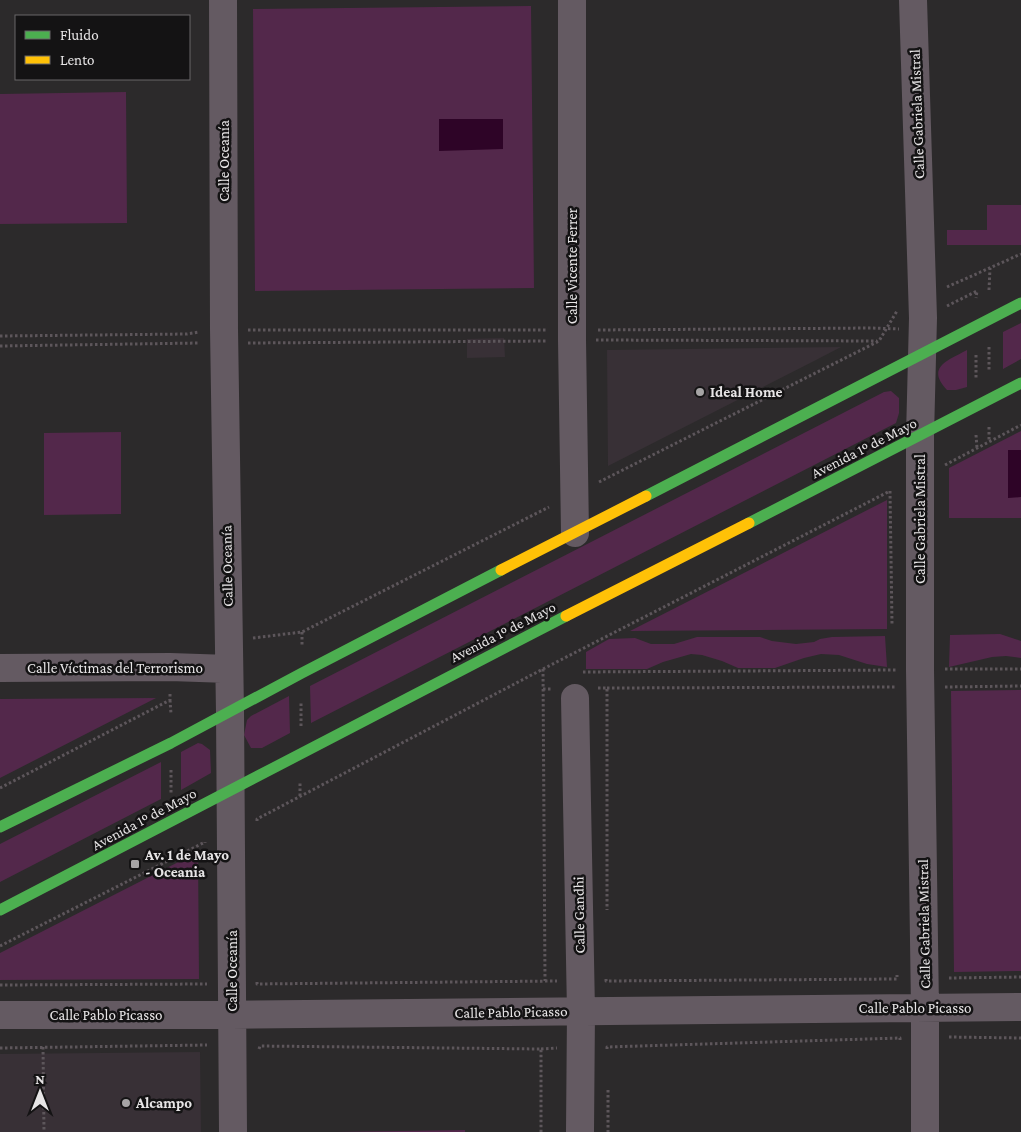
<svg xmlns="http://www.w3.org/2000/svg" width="1021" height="1132" font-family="'Crimson Pro',serif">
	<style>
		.built { fill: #383036 }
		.green { fill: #53284b }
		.water { fill: #2e0427 }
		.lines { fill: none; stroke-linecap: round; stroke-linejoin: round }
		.path { stroke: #5d565b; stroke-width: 3; stroke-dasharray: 2.5 2.5; stroke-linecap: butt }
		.street { stroke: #645a62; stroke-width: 28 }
		.fast { stroke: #4caf50; stroke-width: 11 }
		.slow { stroke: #ffc107; stroke-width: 11 }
		.poi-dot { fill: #a6a4a5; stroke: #141314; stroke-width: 2 }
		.labels { text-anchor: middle; stroke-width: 5; stroke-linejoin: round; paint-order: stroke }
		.street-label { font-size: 15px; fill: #e7e5e6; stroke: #141314 }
		.poi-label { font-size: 15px; font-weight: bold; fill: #e7e5e6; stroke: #141314; text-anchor: start }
	</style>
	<rect width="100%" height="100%" fill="#2c2a2b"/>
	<!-- built -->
	<path class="built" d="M504,338L505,357L467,358V339Z
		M841,347L816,360L608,466L607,350Z
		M200,1052L201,1132H0V1054Z"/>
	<!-- green -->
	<path class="green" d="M531,6L534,288L255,291L253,9Z
		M126,92L127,223L0,224V94Z
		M987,205H1021V245H947V230H987Z
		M1021,323V359L1003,369V332Z
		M967,350V387L956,390H947C925,367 949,360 967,350Z
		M891,391L899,398V413L896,423L311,723L310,686L884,392Z
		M1021,431V518H949V468Z
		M121,432V514L44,515V433Z
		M887,500V629L630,631Z
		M1000,634L1021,641V658L1006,656L992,657L949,667L950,635Z
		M885,636L887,667L867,664L839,655L821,654L804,658L775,668H738L722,661L702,655L691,654L663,662L647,669H586V652L609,639L635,638L651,644H674L697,637H760L772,641L796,644L814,642L820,639L832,637Z
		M1021,690V971L954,972L951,691Z
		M289,696L290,733L262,748H251L244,735L247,720L251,716Z
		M156,698L0,778V699Z
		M198,743L202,744L210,750L211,773L181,790V752Z
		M161,762V799L0,882V844Z
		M198,852L199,979L0,980V953Z
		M465,1130V1132H335Z"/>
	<!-- water -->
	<path class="water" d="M439,119H503V149L439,151Z
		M1008,450H1021V497L1008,498Z"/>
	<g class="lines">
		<!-- path -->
		<path class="path" d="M947,287L1021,254
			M989,290L990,268
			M947,306L977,291L976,298
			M248,330H546
			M598,330L872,328L899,329
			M0,336L187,334L199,332
			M596,340L877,341
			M248,343L547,341
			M0,346L199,343
			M989,347V370
			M976,355V378
			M989,427V441
			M976,435L977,448
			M945,465L1021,425
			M599,482L879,341L897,311
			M302,632V646
			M253,638L302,632L549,507
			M543,669L890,491L892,624
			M945,669H1021
			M583,672L896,670
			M945,687L1021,686
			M598,688H607V910
			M607,688L897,687
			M543,689H552
			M170,700L171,714
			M301,726V703
			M171,770V794
			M0,788L170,700V693
			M300,796V783
			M257,821V819L543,669L545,981
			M0,946L205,842V843
			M949,978L1021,977
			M606,979V981L897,979V975
			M257,982V984L557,981
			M0,985L207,984
			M949,1037L1021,1038
			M43,1047L44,1132
			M0,1048L207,1045
			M259,1049L260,1046L541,1049V1132
			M541,1049L557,1048
			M607,1049V1047L900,1038V1040
			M608,1090V1132"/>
		<!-- street -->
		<path class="street" d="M223,0L224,329L230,712L233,1132
			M572,0V340L575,533
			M913,0L923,318L920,436V670L925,1008V1132
			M0,668L170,667L229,669
			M575,698L581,1011L580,1132
			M0,1015H207L1021,1007"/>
		<!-- fast -->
		<path class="fast" d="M646,496L1021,303
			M749,523L1021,383
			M0,827L171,743L302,673L501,570
			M0,910L566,616"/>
		<!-- slow -->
		<path class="slow" d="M501,570L646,496
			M566,616L749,523"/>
	</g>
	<!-- markers -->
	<g class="poi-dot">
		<circle cx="700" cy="392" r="5"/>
		<rect x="130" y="859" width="10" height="10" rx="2.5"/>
		<circle cx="126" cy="1103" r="5"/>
	</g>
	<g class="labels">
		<!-- street labels -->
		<g class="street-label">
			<text transform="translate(917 114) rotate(-92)" y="5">Calle Gabriela Mistral</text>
			<text transform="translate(224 161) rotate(-90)" y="5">Calle Oceanía</text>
			<text transform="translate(572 266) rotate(-90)" y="5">Calle Vicente Ferrer</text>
			<text transform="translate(864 448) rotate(-27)" y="5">Avenida 1º de Mayo</text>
			<text transform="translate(920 519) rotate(-90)" y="5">Calle Gabriela Mistral</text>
			<text transform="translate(227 566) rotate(-91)" y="5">Calle Oceanía</text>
			<text transform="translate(503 632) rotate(-27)" y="5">Avenida 1º de Mayo</text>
			<text x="115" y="673">Calle Víctimas del Terrorismo</text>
			<text transform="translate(144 819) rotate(-28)" y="5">Avenida 1º de Mayo</text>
			<text transform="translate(579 915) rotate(-91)" y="5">Calle Gandhi</text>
			<text transform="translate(924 924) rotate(-91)" y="5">Calle Gabriela Mistral</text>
			<text transform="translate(232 971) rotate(-90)" y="5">Calle Oceanía</text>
			<text x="915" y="1013">Calle Pablo Picasso</text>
			<text transform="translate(511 1012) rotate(-1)" y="5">Calle Pablo Picasso</text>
			<text x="106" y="1020">Calle Pablo Picasso</text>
		</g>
		<!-- poi labels -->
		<g class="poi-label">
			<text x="710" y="397">Ideal Home</text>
			<text x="145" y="860">Av. 1 de Mayo<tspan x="145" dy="17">- Oceania</tspan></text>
			<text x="136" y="1108">Alcampo</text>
		</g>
	</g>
	<!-- legend -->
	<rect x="15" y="15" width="175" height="65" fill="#141314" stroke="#686768"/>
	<rect x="25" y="31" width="25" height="8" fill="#4caf50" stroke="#686768"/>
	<text x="60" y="40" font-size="15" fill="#e7e5e6">Fluido</text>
	<rect x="25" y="56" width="25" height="8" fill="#ffc107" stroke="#686768"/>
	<text x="60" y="65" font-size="15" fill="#e7e5e6">Lento</text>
	<!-- north arrow -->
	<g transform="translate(40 1092)" stroke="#141314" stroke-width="4" paint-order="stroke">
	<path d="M0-4L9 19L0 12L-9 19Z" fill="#e7e5e6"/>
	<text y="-8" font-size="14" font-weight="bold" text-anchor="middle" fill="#e7e5e6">N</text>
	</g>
</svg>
